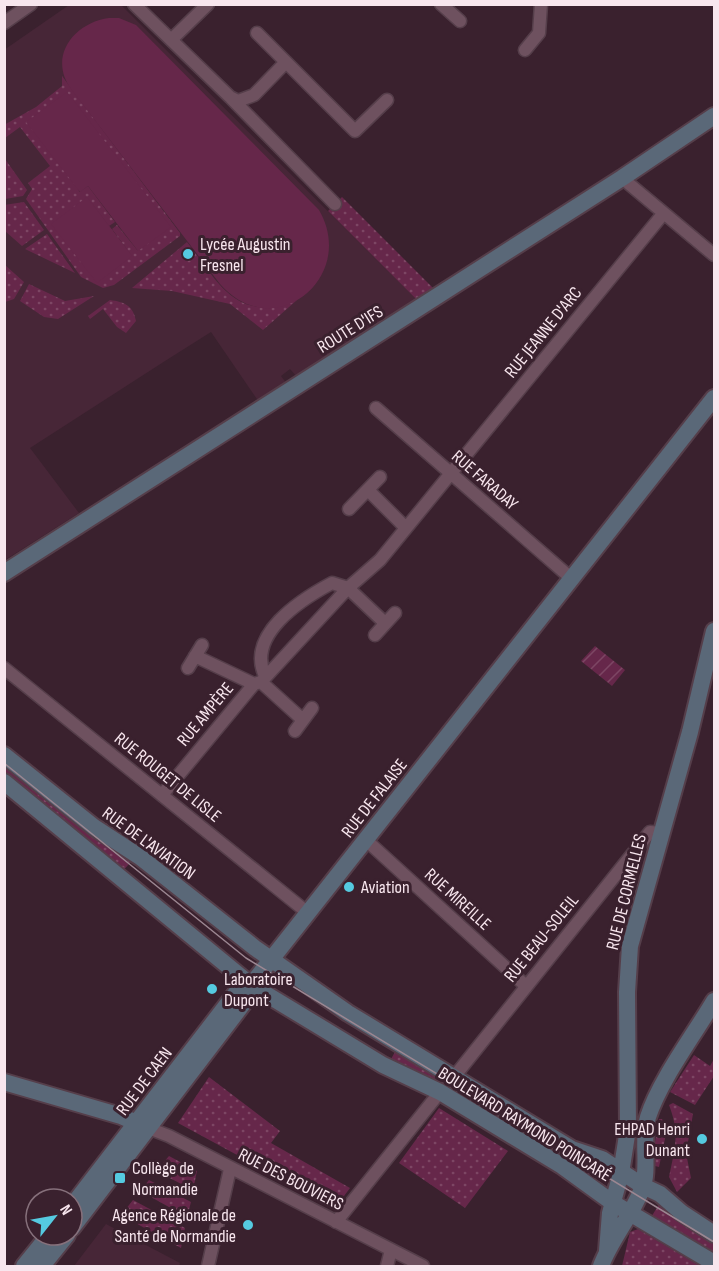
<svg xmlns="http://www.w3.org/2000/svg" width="719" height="1271" font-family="'Sofia Sans Condensed',sans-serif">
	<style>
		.built { fill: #472637 }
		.grass { fill: url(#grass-dots); fill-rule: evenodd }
		.park { fill: #66274a }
		.garden { fill: url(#garden-furrows) }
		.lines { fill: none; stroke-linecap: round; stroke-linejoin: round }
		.street-casing { stroke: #553e4a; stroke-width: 15 }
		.secondary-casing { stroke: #553e4a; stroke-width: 20 }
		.street { stroke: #6e515f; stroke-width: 12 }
		.secondary { stroke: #5a6878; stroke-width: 16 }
		.tram { stroke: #9c8792; stroke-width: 1.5 }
		.poi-dot { fill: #55cae0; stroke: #3a212e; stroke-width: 2 }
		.labels { text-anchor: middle; stroke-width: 6; stroke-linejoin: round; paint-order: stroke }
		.poi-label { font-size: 18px; fill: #f8e6ee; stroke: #3a212e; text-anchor: start }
		.street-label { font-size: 18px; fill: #f8e6ee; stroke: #3a212e }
	</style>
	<defs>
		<pattern id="grass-dots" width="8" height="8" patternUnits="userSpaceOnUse" patternTransform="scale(1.5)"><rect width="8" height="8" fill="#66274a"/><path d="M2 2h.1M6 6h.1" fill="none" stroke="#7d4664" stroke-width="1.8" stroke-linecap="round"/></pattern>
		<pattern id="garden-furrows" width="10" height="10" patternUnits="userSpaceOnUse" patternTransform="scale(1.5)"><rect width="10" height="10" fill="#66274a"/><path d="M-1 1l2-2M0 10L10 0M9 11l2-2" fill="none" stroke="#7d4664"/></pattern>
	</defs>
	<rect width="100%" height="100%" fill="#3a212e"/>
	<!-- built -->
	<path class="built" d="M69,5H121L417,300L297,377L290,369L281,376L287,384L259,402L211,332L165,361L30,448L79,513L5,560L4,50Z
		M106,1224L180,1263L179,1266H74Z"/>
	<!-- grass -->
	<path class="grass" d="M62,76L180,233V236L114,285L103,288L81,277L26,199L32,189L28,183L50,166L20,127L5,138L4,125L36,107L62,86ZM67,92L138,251L117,225L112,229L132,256L87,197L109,226L115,222L88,186L79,192Z
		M5,159L27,190L23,196L5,199Z
		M342,197L434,289L417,300L328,211Z
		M24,202L44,230L22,246L5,231L4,205Z
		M47,234L75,273L25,249Z
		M187,242C219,284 237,324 297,300L263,330L230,304L172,291L132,288Z
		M5,265L24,282L14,299L5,302Z
		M29,284L65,301L94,296L58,319L44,317L20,301Z
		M110,300C124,302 133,305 136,321L126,333L117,327L103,309L90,319L88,316Z
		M4,759L135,857L122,872L5,777Z
		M398,1047L596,1162L586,1181L388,1064Z
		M694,1055L710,1066L714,1059V1076L695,1105L670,1092Z
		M209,1077L280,1131L271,1143L350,1188L335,1208L178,1123Z
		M673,1103L693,1114L686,1153L691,1178L677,1192L669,1177C675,1148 680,1133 669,1105Z
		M439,1108L508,1151L465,1208L399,1163Z
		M659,1119H662L666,1134L659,1167L655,1166V1142Z
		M169,1156L197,1171L193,1190L156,1171Z
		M149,1180L191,1202L187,1217L140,1191Z
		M133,1200L185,1228L181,1248L121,1215Z
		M661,1201L714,1238V1254L674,1229L650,1219Z
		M638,1229L700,1266H622L630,1232Z"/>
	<!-- park -->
	<path class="park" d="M109,18H119L136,25L319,210C358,277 274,346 220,284L71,89C48,57 73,23 109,18Z
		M67,92L171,227L138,251L88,186L80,192L26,122Z
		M87,197L132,256L97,283L51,224Z"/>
	<!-- garden -->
	<path class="garden" d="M595,646L625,670L612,686L581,661Z"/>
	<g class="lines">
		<defs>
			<path id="street" d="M134,4L230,97L238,101L254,95L286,62
				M441,4L460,21
				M4,23L31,4
				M257,33L355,131L387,100
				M171,40L208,4
				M525,50L539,33L541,4
				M231,98L335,204
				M622,178L714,255
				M376,408L572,579
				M368,490L406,528
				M349,509L380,477
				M375,635L395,613
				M195,656L254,684
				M4,668L308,913
				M188,668L202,645
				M265,676C246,635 300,600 332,583L348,588L385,623
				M261,682L303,720
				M295,731L312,708
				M162,795L254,684L261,682L348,588L380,560L663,214
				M366,840L526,986
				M454,1077L650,832L661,833
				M143,1126L169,1136L423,1266
				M336,1222L440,1092
				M208,1266L230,1169
				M387,1266L391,1250"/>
			<path id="secondary" d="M4,573L622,178L714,116
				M4,755L94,827L140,857L255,948L348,1013L572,1149L602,1159L643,1186L660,1194L682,1213L714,1234
				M4,782L251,985L383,1065L440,1092L562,1166L613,1203L714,1263
				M4,1082L121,1116L143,1126
				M72,1206L236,993L251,985
				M72,1228L246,1000L251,985L714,398
				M607,1251L610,1213L621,1173L628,1129L627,992L630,946L690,732L714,631
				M24,1266L49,1235
				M42,1266L67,1235
				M601,1266C611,1239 631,1217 642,1189C650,1169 641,1140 648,1117C660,1080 694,1035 714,1001"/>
		</defs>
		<!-- street casing -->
		<use href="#street" class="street-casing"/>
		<!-- secondary casing -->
		<use href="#secondary" class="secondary-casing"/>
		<!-- street -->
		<use href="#street" class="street"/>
		<!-- secondary -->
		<use href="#secondary" class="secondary"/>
		<!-- tram -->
		<path class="tram" d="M4,763L246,958L714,1242"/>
	</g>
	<!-- markers -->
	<g class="poi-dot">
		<circle cx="188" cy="254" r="6"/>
		<circle cx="349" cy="887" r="6"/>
		<circle cx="212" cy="989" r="6"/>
		<circle cx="702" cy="1139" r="6"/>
		<rect x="114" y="1172" width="12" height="12" rx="3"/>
		<circle cx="248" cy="1225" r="6"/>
	</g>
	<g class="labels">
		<!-- poi labels -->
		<g class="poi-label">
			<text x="200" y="250">Lycée Augustin<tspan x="200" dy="21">Fresnel</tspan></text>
			<text x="361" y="893">Aviation</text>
			<text x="224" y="985">Laboratoire<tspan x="224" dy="21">Dupont</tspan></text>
			<text x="690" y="1135" text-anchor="end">EHPAD Henri<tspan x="690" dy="21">Dunant</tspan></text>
			<text x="132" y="1174">Collège de<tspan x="132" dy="21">Normandie</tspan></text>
			<text x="236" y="1221" text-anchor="end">Agence Régionale de<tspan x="236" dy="21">Santé de Normandie</tspan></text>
		</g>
		<!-- street labels -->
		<g class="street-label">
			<text transform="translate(350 329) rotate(-32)" y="6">ROUTE D'IFS</text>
			<text transform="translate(543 332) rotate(-51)" y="6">RUE JEANNE D'ARC</text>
			<text transform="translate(485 480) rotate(41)" y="6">RUE FARADAY</text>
			<text transform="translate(205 714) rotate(-50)" y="6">RUE AMPÈRE</text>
			<text transform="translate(168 777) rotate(39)" y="6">RUE ROUGET DE LISLE</text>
			<text transform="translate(374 798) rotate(-52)" y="6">RUE DE FALAISE</text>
			<text transform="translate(149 843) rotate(36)" y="6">RUE DE L'AVIATION</text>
			<text transform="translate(626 892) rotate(-76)" y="6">RUE DE CORMELLES</text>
			<text transform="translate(458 899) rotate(42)" y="6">RUE MIREILLE</text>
			<text transform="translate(541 938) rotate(-51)" y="6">RUE BEAU-SOLEIL</text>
			<text transform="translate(144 1081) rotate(-53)" y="6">RUE DE CAEN</text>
			<text transform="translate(525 1124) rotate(32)" y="6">BOULEVARD RAYMOND POINCARÉ</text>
			<text transform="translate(291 1179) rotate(27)" y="6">RUE DES BOUVIERS</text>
		</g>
	</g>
	<!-- border -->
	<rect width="719" height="1271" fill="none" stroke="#f8e6ee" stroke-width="12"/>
	<!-- north arrow -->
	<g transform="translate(54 1217) rotate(59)"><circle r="28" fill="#3a212e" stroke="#86707b" stroke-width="1.5"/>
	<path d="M0-4.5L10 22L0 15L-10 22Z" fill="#55cae0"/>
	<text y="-9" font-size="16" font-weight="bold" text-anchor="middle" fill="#f8e6ee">N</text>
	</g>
</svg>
